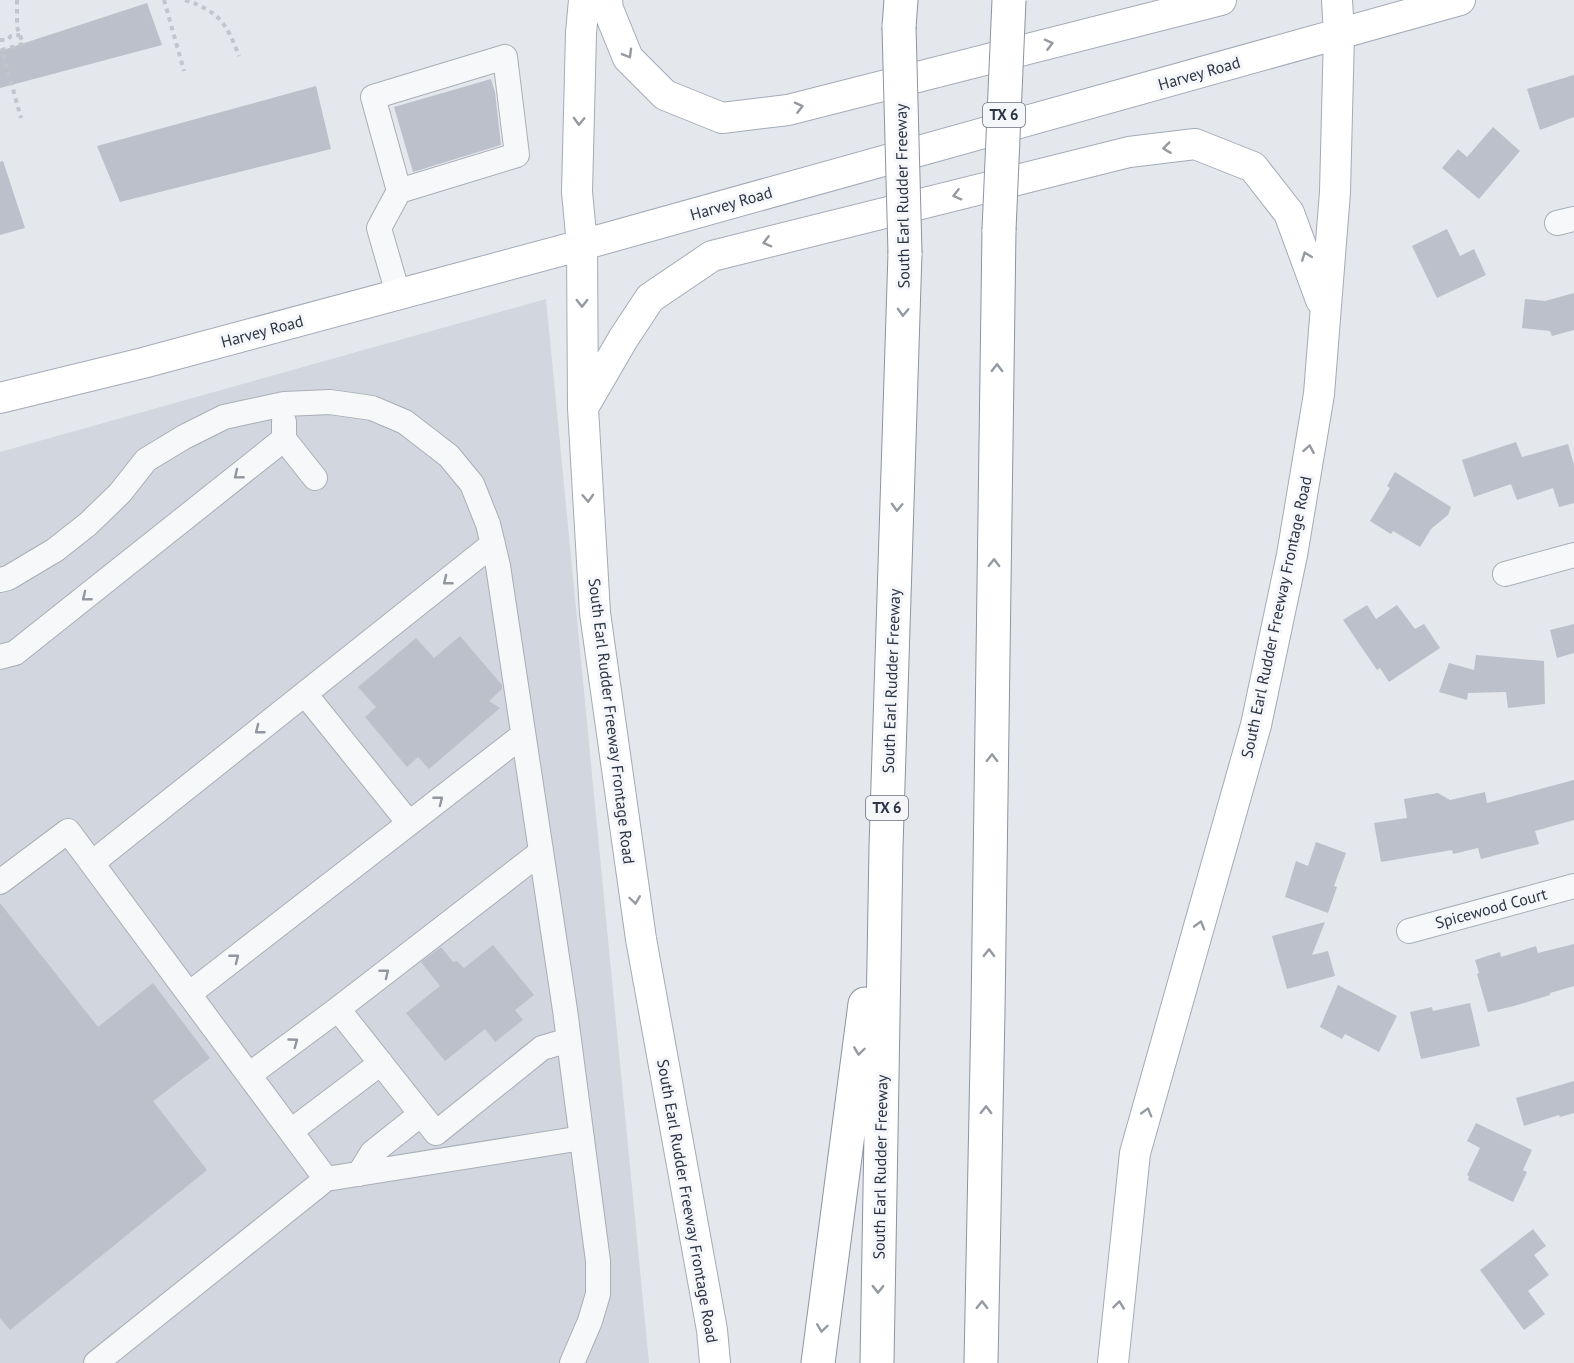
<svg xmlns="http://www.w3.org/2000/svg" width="1574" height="1363" font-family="'PT Sans',sans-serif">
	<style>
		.built { fill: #d2d6de }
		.building { fill: #bbc0ca }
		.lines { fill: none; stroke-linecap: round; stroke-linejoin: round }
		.minor-casing { stroke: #a9aeb7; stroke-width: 26 }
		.major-casing { stroke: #a3abb8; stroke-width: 32 }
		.highway-casing { stroke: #8b94a3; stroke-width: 35 }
		.path { stroke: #c2c5cb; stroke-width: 4; stroke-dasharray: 4.5 4.5; stroke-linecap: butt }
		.minor { stroke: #f7f8fa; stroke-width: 24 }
		.major { stroke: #fff; stroke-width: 30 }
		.highway { stroke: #fff; stroke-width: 33 }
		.highway-bridge-casing { stroke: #8b94a3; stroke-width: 35; stroke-linecap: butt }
		.highway-bridge { stroke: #fff; stroke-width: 33 }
		.oneway { stroke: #959aa2 }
		.oneway2 { stroke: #9196a0 }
		.labels { text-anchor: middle; stroke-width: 6; stroke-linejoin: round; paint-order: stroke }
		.shield { fill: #f4f6f9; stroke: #676e7b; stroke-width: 1.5 }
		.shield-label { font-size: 15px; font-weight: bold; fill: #2b3445 }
		.street-label { font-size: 16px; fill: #2b3445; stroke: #f4f6f9 }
	</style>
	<rect width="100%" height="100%" fill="#e4e7ec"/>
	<!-- built -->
	<path class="built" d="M546,299L649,1363H0V452Z"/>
	<!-- building -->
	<path class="building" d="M147,3L162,45L0,88V51Z
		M1574,75V117L1540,130L1527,89Z
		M491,79L495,92L501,145L413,172L394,107Z
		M316,86L331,149L120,202L97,146Z
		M1493,127L1520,151L1479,199L1442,168L1458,149L1467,157Z
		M3,161L25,228L0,235V162Z
		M1447,229L1460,256L1474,249L1486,275L1437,298L1412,246Z
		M1574,293V330L1552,336L1550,331L1522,328L1525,299L1545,301Z
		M1516,442L1522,457L1568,444L1574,465V503L1559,507L1553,488L1517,500L1511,484L1474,497L1462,460Z
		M1395,472L1451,507L1448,515L1431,529L1420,547L1393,531L1391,534L1370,521L1390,488L1387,486Z
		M1367,605L1376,619L1397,605L1415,629L1424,624L1440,648L1389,682L1380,668L1377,670L1343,620Z
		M1574,624V653L1557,658L1550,630Z
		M460,636L502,685V689L489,701L500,708L429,769L418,757L407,767L365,717L376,707L358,687L416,638L434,658Z
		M1476,655L1544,661L1545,704L1508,708L1506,692L1468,693L1467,700L1439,692L1449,663L1474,670Z
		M1574,780V820L1535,831L1539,844L1481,859L1478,848L1453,854L1452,850L1381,862L1374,823L1407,818L1404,799L1438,793L1450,800L1485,792L1487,803Z
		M1316,842L1346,853L1334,886L1337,887L1328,913L1285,897L1296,861L1308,866Z
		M0,903L98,1027L153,983L210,1058L153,1101L207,1170L10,1330L0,1318Z
		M1325,922L1312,955L1328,951L1335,976L1287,989L1272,936Z
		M1574,944V986L1550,993V995L1514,1006L1488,1012L1477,974L1479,973L1475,960L1500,952L1501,957L1536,946L1538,953Z
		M493,945L534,995L515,1010L523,1020L495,1042L485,1029L445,1061L406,1013L440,986L421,962L441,947L453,962L457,961L464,968Z
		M1338,985L1397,1016L1379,1052L1345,1034L1342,1039L1320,1027Z
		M1470,1003L1480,1046L1421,1059L1410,1012L1432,1007L1433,1011Z
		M1574,1081V1113L1560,1117L1559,1115L1524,1126L1516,1098Z
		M1476,1123L1532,1150L1523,1170L1527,1172L1513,1202L1468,1180L1469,1176L1467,1175L1480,1148L1467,1141Z
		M1533,1229L1546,1246L1534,1255L1549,1275L1528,1291L1545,1314L1524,1330L1480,1270Z"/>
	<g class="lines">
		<defs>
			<path id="minor" d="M1557,223L1574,219
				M398,294L379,228L399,191L517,155L505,57L373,97L399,191
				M284,422V439L315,478
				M1505,574L1574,555
				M0,580L8,578L55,550L88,524L120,493L146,460L184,437L224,417L284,404L330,402L372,408L405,422L449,456L472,484L488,524L498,566L565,1010L598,1261V1294L590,1321L572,1363
				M0,657L15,653L284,439
				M305,694L409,823
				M92,863L493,544
				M0,882L68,831L326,1179L96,1363
				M1409,931L1574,886
				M189,994L523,735
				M338,1009L436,1133L542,1048L569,1040
				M249,1075L338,1009L541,852
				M291,1131L381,1063
				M359,1174L372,1153L421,1114
				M326,1179L582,1138"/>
			<path id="major" d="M584,0L581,33L577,192L582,245L583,408L595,613L641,939L712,1330L715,1363
				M607,0L608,9L628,58L665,95L722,118L788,110L1221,0
				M0,398L143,363L582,245L1460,0
				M584,406L623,339L650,298L712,256L1129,152L1195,144L1253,167L1289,213L1321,300
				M1113,1363L1135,1153L1256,725L1292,555L1319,394L1335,192L1339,34L1337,0"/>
			<path id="highway" d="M899,27L901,0
				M818,1363L865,1004
				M877,1363L886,847L905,253
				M981,1363L988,1011L999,230"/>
		</defs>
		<!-- minor casing -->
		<use href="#minor" class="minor-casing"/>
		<!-- major casing -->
		<use href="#major" class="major-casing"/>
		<!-- highway casing -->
		<use href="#highway" class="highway-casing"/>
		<!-- path -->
		<path class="path" d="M17,0V27L23,44L2,50L21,118
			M164,0L184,71
			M185,0C219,11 227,24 239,56
			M0,40H7L11,36L20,35"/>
		<!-- minor -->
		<use href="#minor" class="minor"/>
		<!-- major -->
		<use href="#major" class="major"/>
		<!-- highway -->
		<use href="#highway" class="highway"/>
		<defs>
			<path id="highway-bridge" d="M899,27L905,253
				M999,230L1009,0"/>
		</defs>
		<!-- highway-bridge casing -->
		<use href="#highway-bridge" class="highway-bridge-casing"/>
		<!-- highway-bridge -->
		<use href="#highway-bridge" class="highway-bridge"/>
	</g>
	<!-- one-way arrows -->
	<defs><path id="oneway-chevron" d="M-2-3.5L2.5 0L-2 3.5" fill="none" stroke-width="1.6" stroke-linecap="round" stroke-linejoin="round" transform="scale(1.5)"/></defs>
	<g class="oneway">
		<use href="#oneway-chevron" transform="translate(1049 44) rotate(-14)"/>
		<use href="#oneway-chevron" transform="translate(628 54) rotate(60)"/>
		<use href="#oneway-chevron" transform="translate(799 107) rotate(-14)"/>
		<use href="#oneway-chevron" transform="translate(579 121) rotate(92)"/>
		<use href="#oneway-chevron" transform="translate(1167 148) rotate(173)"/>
		<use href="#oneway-chevron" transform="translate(957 195) rotate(166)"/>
		<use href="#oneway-chevron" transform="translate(767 242) rotate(166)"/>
		<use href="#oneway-chevron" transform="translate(1306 256) rotate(-111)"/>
		<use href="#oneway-chevron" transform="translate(582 303) rotate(90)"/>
		<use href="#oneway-chevron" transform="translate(903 312) rotate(92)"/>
		<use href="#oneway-chevron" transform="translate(997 368) rotate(-89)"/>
		<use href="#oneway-chevron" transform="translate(1309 449) rotate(-80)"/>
		<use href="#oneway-chevron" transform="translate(588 498) rotate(87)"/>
		<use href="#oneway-chevron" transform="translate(897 507) rotate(92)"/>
		<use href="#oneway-chevron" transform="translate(994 563) rotate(-89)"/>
		<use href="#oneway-chevron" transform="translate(992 758) rotate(-89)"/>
		<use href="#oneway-chevron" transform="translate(635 900) rotate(82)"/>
		<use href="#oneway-chevron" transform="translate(1200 925) rotate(-74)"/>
		<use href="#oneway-chevron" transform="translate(989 953) rotate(-89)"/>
		<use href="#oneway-chevron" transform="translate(859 1051) rotate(98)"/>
		<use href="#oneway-chevron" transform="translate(986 1110) rotate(-89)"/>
		<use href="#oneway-chevron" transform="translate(1147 1112) rotate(-74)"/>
		<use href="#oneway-chevron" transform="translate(878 1289) rotate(91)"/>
		<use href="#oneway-chevron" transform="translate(982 1305) rotate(-89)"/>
		<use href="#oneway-chevron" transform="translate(1119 1305) rotate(-84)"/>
		<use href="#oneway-chevron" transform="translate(822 1328) rotate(98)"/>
	</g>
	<g class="oneway2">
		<use href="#oneway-chevron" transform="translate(238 475) rotate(141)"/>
		<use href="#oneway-chevron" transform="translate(447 581) rotate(142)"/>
		<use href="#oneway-chevron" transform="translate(86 597) rotate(141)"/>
		<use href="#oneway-chevron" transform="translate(259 730) rotate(142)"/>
		<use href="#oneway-chevron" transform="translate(439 800) rotate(-38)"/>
		<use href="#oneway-chevron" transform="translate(235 958) rotate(-38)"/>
		<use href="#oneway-chevron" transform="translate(385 973) rotate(-38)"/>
		<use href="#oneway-chevron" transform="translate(294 1042) rotate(-36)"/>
	</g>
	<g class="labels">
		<!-- shield labels -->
		<g class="shield">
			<rect x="983" y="103" width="42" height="24" rx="4.5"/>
			<rect x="866" y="796" width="42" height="24" rx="4.5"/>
		</g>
		<g class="shield-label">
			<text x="1004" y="120">TX 6</text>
			<text x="887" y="813">TX 6</text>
		</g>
		<!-- street labels -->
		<g class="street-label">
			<text transform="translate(1199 73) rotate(-16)" y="6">Harvey Road</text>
			<text transform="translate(902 196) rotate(-91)" y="6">South Earl Rudder Freeway</text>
			<text transform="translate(731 203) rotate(-16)" y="6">Harvey Road</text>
			<text transform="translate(262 331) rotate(-15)" y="6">Harvey Road</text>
			<text transform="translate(1276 617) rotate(-78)" y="6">South Earl Rudder Freeway Frontage Road</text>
			<text transform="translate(891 681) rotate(-88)" y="6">South Earl Rudder Freeway</text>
			<text transform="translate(612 721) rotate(83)" y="6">South Earl Rudder Freeway Frontage Road</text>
			<text transform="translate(1491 908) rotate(-15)" y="6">Spicewood Court</text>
			<text transform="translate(880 1167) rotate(-89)" y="6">South Earl Rudder Freeway</text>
			<text transform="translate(688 1201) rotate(80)" y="6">South Earl Rudder Freeway Frontage Road</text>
		</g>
	</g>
</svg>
